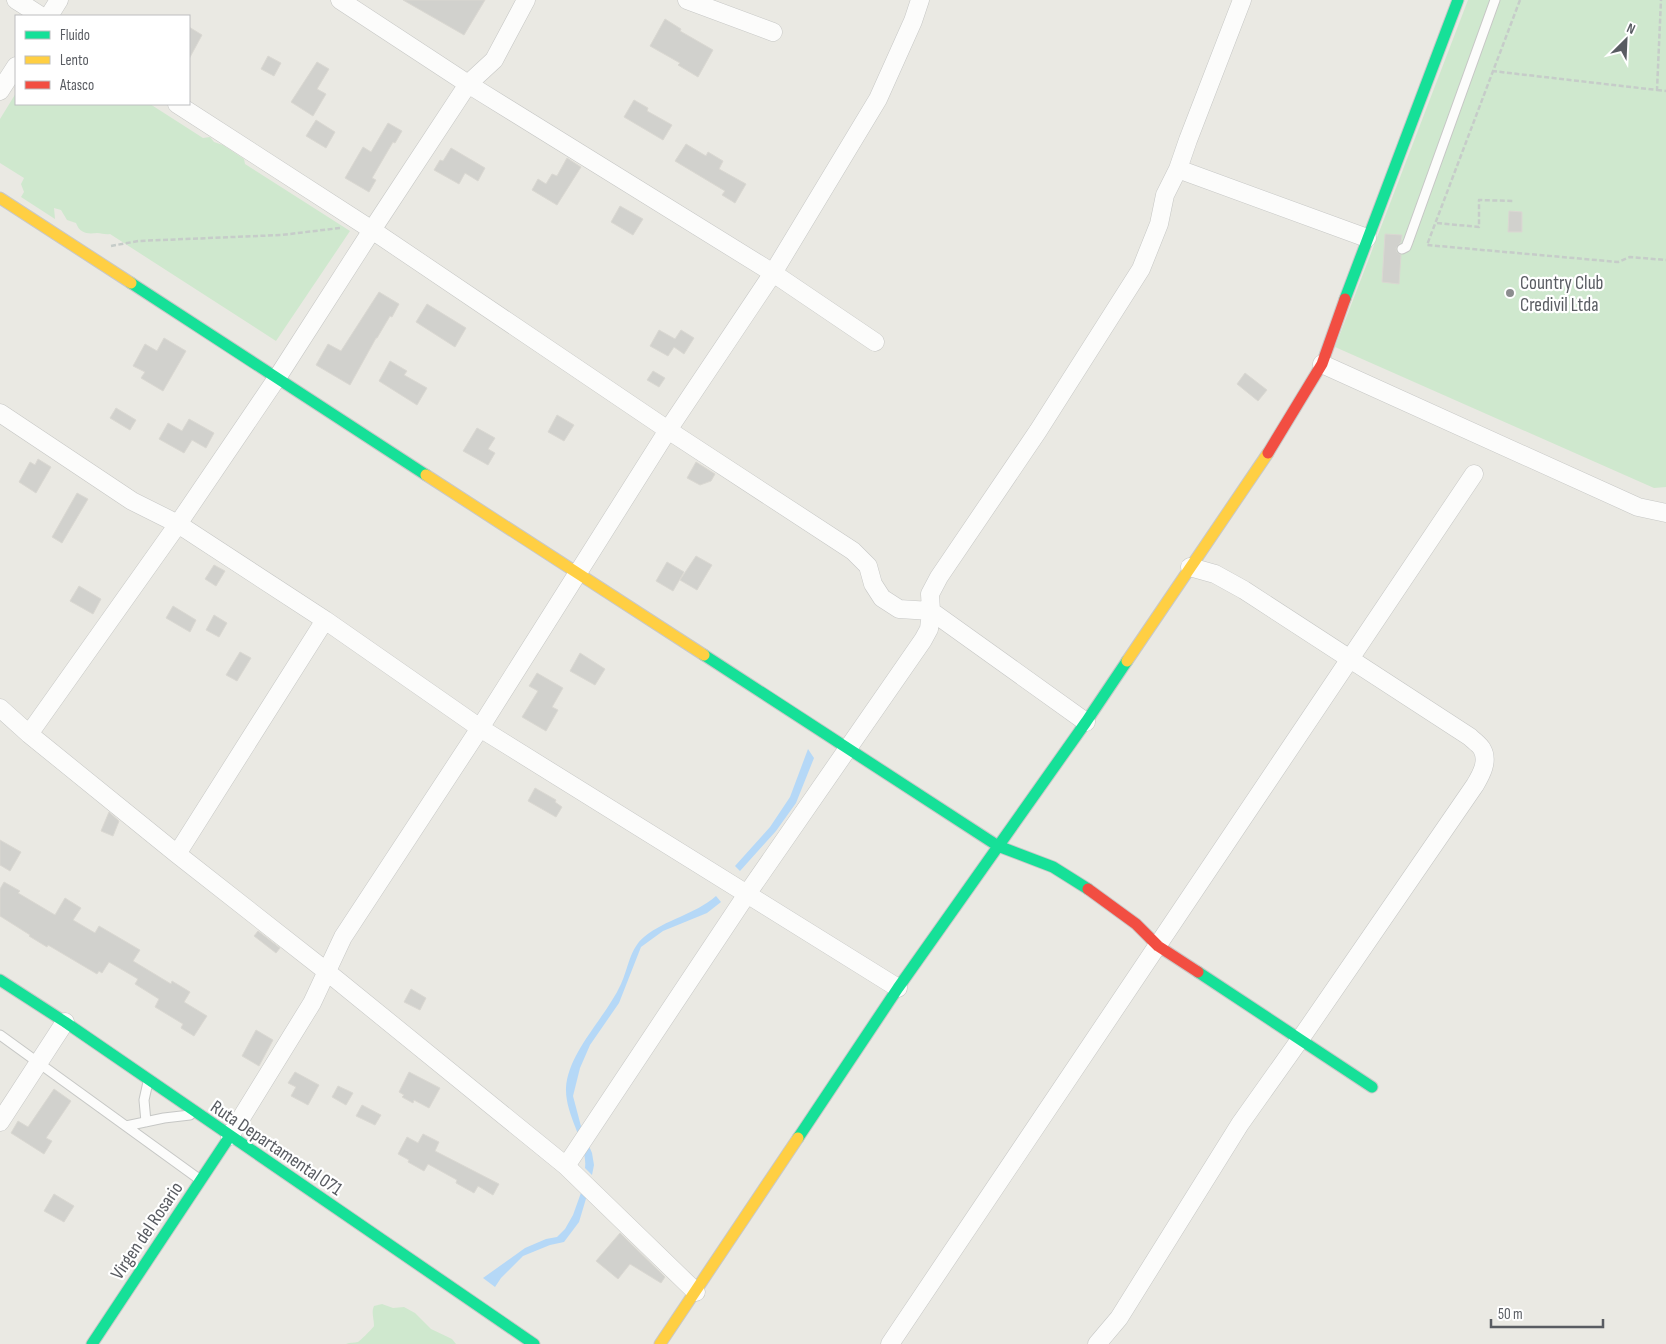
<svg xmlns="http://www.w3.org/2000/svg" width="1666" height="1344" font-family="'Sofia Sans Condensed',sans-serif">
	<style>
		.green { fill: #cfe8ce }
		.water { fill: #b5d8f7 }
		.building { fill: #d1d1cd; stroke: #dad8d2 }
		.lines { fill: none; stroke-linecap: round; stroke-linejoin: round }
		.lane-casing { stroke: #c6c7c5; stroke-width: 11 }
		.street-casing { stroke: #c6c7c5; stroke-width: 19 }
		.fast-casing { stroke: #c8c8c8; stroke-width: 13 }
		.slow-casing { stroke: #c8c8c8; stroke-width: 13 }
		.jam-casing { stroke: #c8c8c8; stroke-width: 13 }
		.path { stroke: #c6ccc9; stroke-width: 2.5; stroke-dasharray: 5 2.5; stroke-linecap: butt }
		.lane { stroke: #fcfcfb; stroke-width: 9 }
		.street { stroke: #fcfcfb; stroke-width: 18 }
		.fast { stroke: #16e098; stroke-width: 11 }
		.slow { stroke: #ffcf43; stroke-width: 11 }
		.jam { stroke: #f24e42; stroke-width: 11 }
		.poi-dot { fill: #8c8d8f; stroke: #fff; stroke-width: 2 }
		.labels { text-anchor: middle; stroke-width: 4.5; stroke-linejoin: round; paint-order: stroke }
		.poi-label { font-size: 19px; fill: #595c62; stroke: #fff; text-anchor: start }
		.street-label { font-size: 19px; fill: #595c62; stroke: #fff }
	</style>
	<rect width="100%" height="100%" fill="#eae9e3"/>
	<!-- green -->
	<path class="green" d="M1468,0H1666V487L1654,488L1335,347Z
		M16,93V104H150L203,138L210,137L214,142L223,145L244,159L245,164L350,231L276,341L110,234C105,235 102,233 97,233C88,234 80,234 76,223L67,220L61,210L54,208L55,219L21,197L24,192L21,184L24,178L0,163V119Z
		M382,1304L393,1308L404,1307L415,1313L431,1329L452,1339L456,1344H346C350,1342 354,1343 358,1342C360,1341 374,1327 374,1326C374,1318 371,1313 374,1306Z"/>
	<!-- water -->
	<path class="water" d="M808,749L814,758L796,803L776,831L740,871L735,866L770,827L790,797Z
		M716,896L721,902L707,913L663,931L641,947L619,1003L590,1045L580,1068L573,1096L582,1130L592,1153L594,1165L592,1175L585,1168C588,1144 565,1116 566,1088C568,1052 606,1017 621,984C628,969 630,948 644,937C666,919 694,915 716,896Z
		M582,1190L588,1192L579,1222L564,1242L550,1245L523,1256L501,1278L495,1287L483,1278L525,1248L546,1239L557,1237L565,1229L573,1215Z"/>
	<!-- building -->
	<path class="building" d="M403,0H485L464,35Z
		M665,19L681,29L680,31L713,50L698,77L678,65L680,63L650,46Z
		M189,27L202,35L189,59Z
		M268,56L281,63L274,76L261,69Z
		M317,62L329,69L317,89L326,94L313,116L291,102Z
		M634,100L648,108L647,111L672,125L663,140L624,117Z
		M316,120L335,132L326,148L306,136Z
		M388,123L402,131L395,143L393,142L372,178L376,180L369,192L345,178L363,147L371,152Z
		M686,144L706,156L708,152L723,161L719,169L746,184L735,203L722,195L725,191L675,161Z
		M451,148L485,168L478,181L465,173L459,184L434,170L440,160L443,161Z
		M567,158L581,167L557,205L532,190L538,179L546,184L552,174L557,176Z
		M620,206L643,219L633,235L611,222Z
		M1509,211L1522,212V232H1508Z
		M1385,234L1402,235L1401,242L1396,248L1397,252L1401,255L1399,284L1382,282Z
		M379,292L399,304L392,317L390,316L377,338H376L350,385L316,365L328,344L341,351Z
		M427,304L466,328L455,347L416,322Z
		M659,330L675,339L681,330L694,338L684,354L674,347L668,356L650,346Z
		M164,338L186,351L163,391L141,378L145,372L133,366L145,344L157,351Z
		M390,361L407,371L404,375L427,388L417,405L379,381Z
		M653,371L665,378L659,387L647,380Z
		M1245,373L1267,390L1258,401L1237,384Z
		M116,408L136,420L130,430L110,418Z
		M557,415L574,425L564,441L548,432Z
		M189,419L214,433L206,448L192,440L184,453L159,439L168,423L182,431Z
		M477,428L495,438L488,449L495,453L488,465L463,451Z
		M38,459L51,467L36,493L19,482L30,462L35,465Z
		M696,462L715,474L711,481L700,485L687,478Z
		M77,493L88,499L62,543L52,537Z
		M696,556L712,565L697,590L680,580Z
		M667,562L684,572L673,591L656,581Z
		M214,565L225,571L216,586L205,579Z
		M79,586L101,599L93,614L70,601Z
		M173,606L196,620L190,632L166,618Z
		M214,615L227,623L219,637L206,630Z
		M240,652L251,658L237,681L226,675Z
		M580,653L605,669L595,685L570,671Z
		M537,673L563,688L552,707L558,710L546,731L522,717L538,691L529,686Z
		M535,788L556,800L555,802L562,807L556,817L528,801Z
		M109,812L119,821L113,836L101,831Z
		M0,840L21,852L10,871L0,865Z
		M4,882L20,891L18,893L55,915L65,898L81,908L73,920L95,933L99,926L140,950L133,961L171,984L172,981L190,992L184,1002L207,1016L194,1036L181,1028L183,1024L155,1007L159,999L135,984L138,979L109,962L102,973L99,971L97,974L48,945L47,947L29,936L30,935L0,916V889Z
		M258,931L280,948L276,953L254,936Z
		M411,989L426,998L420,1010L404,1002Z
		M256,1030L273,1040L259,1066L242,1056Z
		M295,1072L319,1085L308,1105L291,1096L296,1087L288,1083Z
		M409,1072L440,1088L429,1108L414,1100L413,1103L402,1097L404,1095L399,1092Z
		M338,1086L353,1093L346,1105L332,1097Z
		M54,1089L71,1101L46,1138L52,1141L44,1154L11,1133L18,1121L28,1127Z
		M362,1105L381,1115L375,1125L356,1116Z
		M423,1134L439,1142L435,1151L499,1184L493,1195L478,1186L474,1193L456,1183L457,1180L428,1164L424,1171L408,1162L409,1160L398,1154L407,1137L418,1143Z
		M54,1194L74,1206L64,1222L44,1211Z
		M620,1233L665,1277L661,1283L630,1264L618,1279L596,1261Z"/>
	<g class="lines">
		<defs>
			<path id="lane" d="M1402,249L1406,247L1408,242L1495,0
				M0,1035L199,1179
				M146,1122L144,1100L148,1082
				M126,1126L164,1118L190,1115"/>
			<path id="street" d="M16,0L41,16
				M340,0L468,84L773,273L875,342
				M687,0L773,32
				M49,16L59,0
				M0,91L16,66
				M177,104L372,230L668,430L853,551L868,566L873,584L882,598L899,609L931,611L1086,722
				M1178,169L1188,140L1242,0
				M1322,364L1638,507L1666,513
				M0,413L132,501L178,524L325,620L480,728L898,988
				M0,708L29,734L177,854L326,971L566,1166L696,1292
				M29,734L178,524L277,378L372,230L468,84L494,60L526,0
				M177,854L325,620
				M0,1122L65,1022
				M230,1136L312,1003L343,937L480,728L668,430L773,273L878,99L913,21L920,0
				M566,1166L747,894L923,640L929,629L931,611L930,594L939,577L1038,431L1141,269L1159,224L1165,195L1178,169L1367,238
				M890,1344L1474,474
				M1097,1344L1119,1318L1240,1124L1301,1038L1475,785C1481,775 1489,761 1482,749C1480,745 1474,741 1470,737L1244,590L1215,574L1190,567"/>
			<path id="fast" d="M131,283L426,475
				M1345,299L1458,0
				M704,655L998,846L1053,867L1088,889
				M1198,972L1372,1087
				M0,980L65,1022L534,1344
				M798,1138L898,988L1086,722L1127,661
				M92,1344L230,1136"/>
			<path id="slow" d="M0,198L131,283
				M426,475L704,655
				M1127,661L1268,453
				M660,1344L798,1138"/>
			<path id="jam" d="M1268,453L1322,364L1345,299
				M1088,889L1136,924L1158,946L1198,972"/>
		</defs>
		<!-- lane casing -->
		<use href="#lane" class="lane-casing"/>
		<!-- street casing -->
		<use href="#street" class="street-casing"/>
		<!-- fast casing -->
		<use href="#fast" class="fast-casing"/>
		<!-- slow casing -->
		<use href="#slow" class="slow-casing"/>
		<!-- jam casing -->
		<use href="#jam" class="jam-casing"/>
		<!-- path -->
		<path class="path" d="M1520,0L1427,245L1618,262L1630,257L1666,260
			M1492,71L1657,90L1661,0
			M1657,90L1666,91
			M1437,223L1479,227V200L1514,201
			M111,246L138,241L281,235L340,228"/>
		<!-- lane -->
		<use href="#lane" class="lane"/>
		<!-- street -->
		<use href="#street" class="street"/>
		<!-- fast -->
		<use href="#fast" class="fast"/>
		<!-- slow -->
		<use href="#slow" class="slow"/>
		<!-- jam -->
		<use href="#jam" class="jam"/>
	</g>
	<!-- markers -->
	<circle class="poi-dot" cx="1510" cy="293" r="5"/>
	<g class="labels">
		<!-- poi labels -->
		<g class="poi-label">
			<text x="1520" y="289">Country Club<tspan x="1520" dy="22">Credivil Ltda</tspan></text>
		</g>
		<!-- street labels -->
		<g class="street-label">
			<text transform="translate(277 1147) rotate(34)" y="7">Ruta Departamental 071</text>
			<text transform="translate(146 1230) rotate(-56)" y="7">Virgen del Rosario</text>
		</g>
	</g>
	<!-- legend -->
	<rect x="15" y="15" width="175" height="90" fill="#ffffff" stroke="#bdbec0"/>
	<rect x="25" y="31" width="25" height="8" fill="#16e098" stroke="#bdbec0"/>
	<text x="60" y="40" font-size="15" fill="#595c62">Fluido</text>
	<rect x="25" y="56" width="25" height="8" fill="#ffcf43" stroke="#bdbec0"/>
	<text x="60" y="65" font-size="15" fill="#595c62">Lento</text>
	<rect x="25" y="81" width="25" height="8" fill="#f24e42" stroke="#bdbec0"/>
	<text x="60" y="90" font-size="15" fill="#595c62">Atasco</text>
	<!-- north arrow -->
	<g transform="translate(1626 40) rotate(24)" stroke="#ffffff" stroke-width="4" paint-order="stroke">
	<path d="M0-4L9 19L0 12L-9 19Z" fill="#595c62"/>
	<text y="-8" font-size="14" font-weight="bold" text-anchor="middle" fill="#595c62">N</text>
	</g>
	<!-- scale -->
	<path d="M1491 1319v8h112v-8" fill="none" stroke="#595c62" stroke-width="2.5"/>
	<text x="1498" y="1319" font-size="15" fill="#595c62" stroke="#ffffff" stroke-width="4" paint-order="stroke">50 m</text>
</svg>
